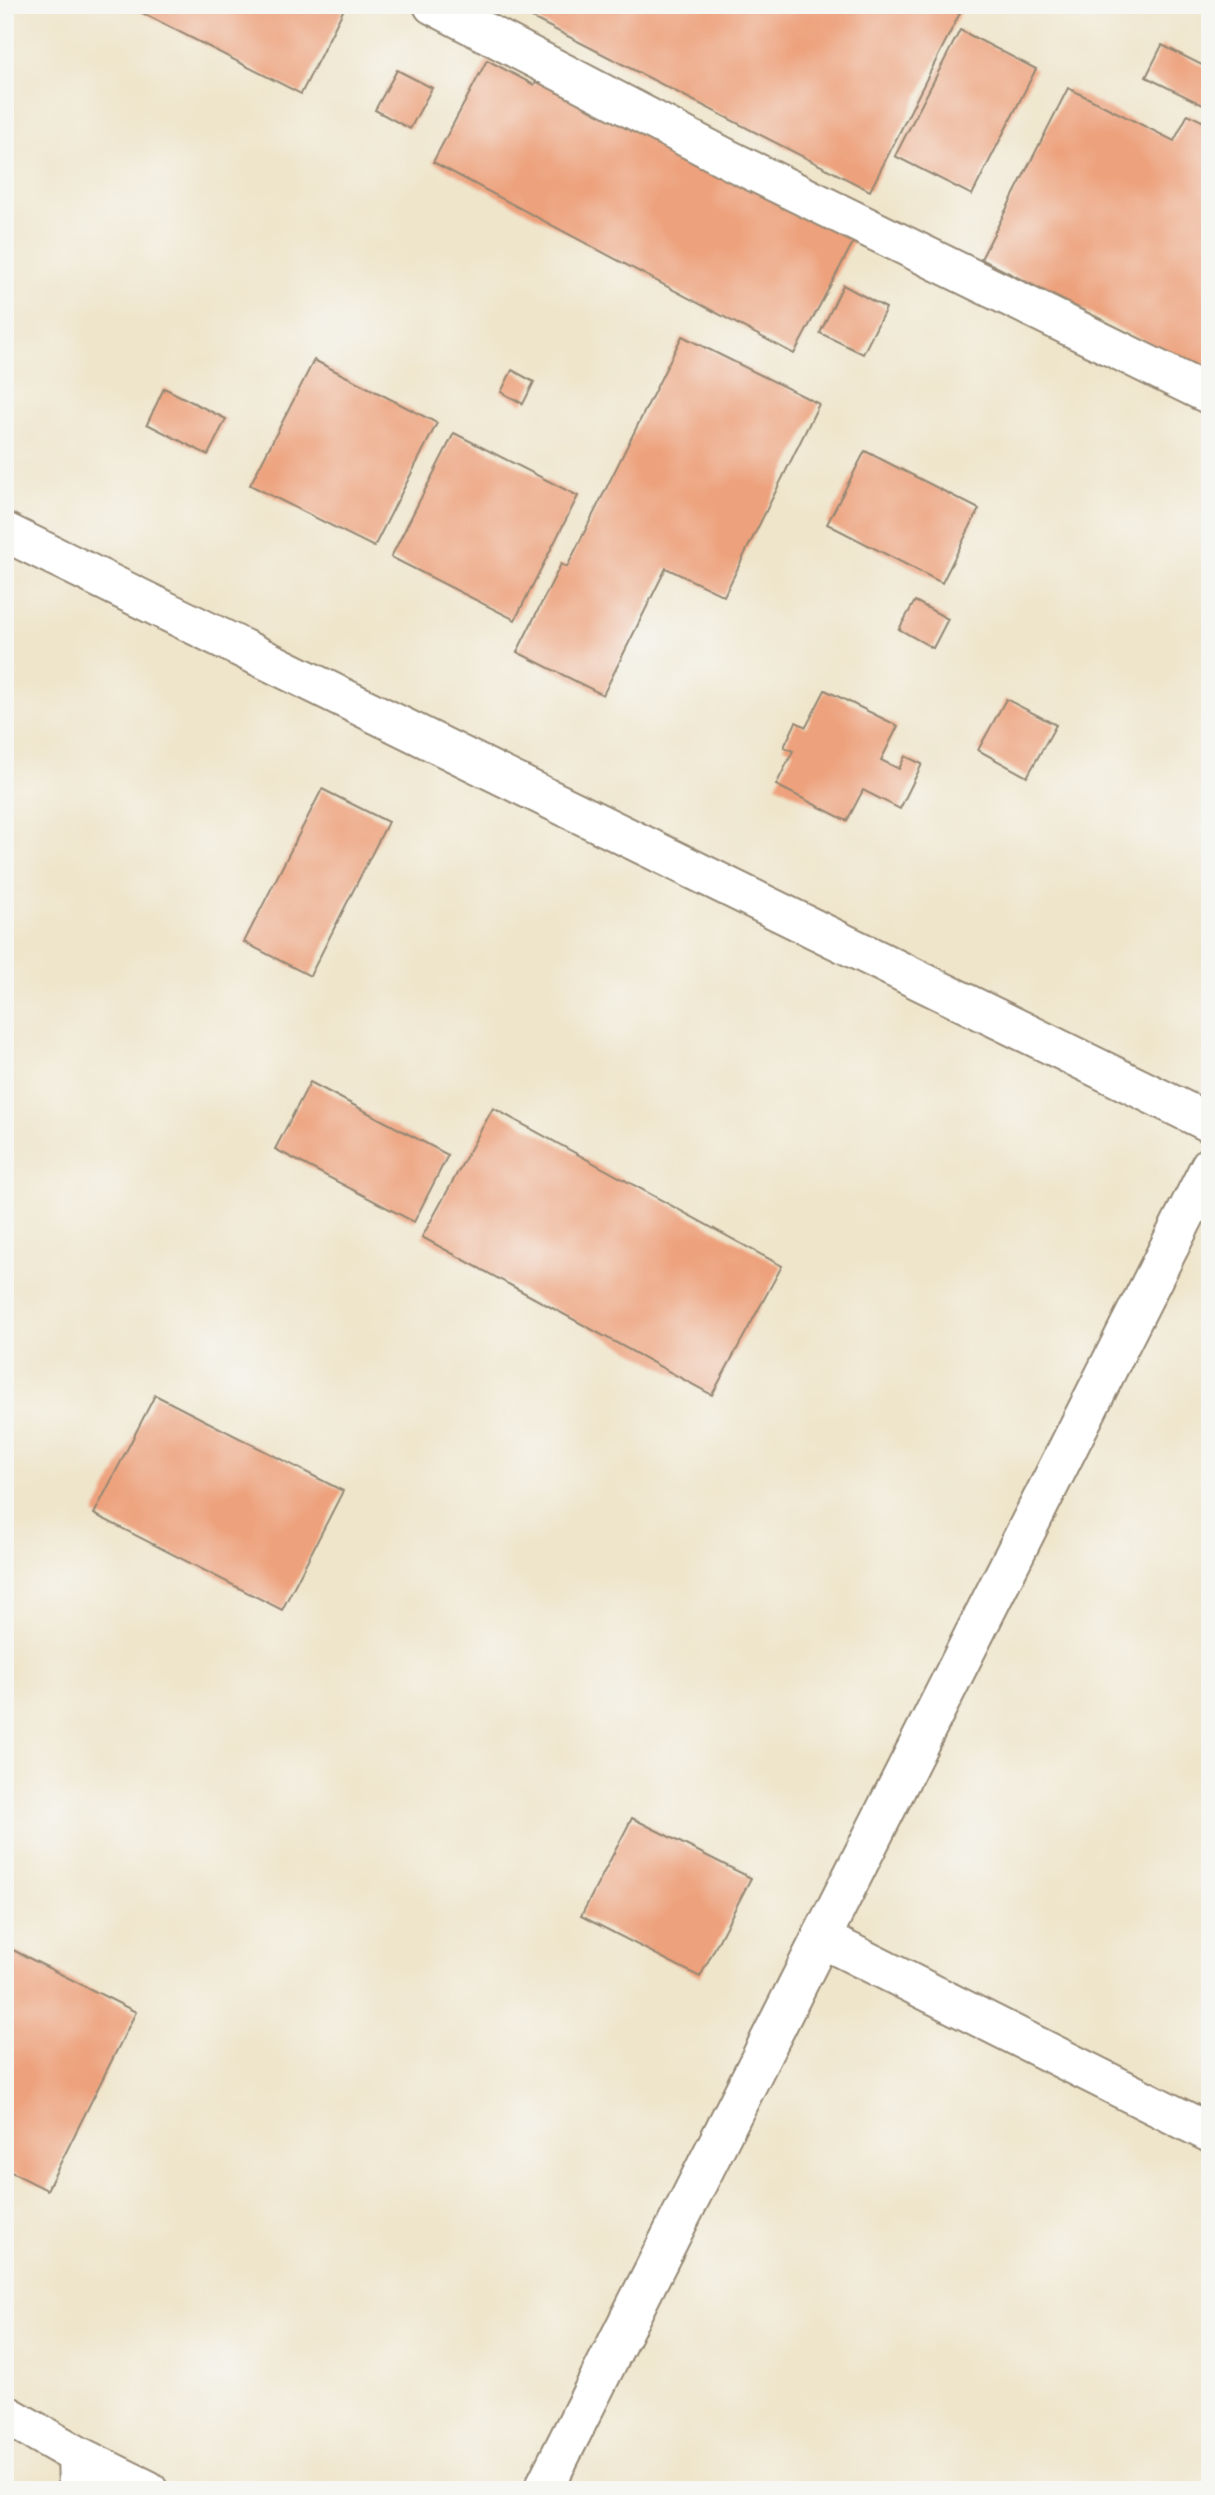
<svg xmlns="http://www.w3.org/2000/svg" width="1215" height="2495" font-family="'Sorts Mill Goudy',serif">
	<style>
		.building { fill: #eda17c }
		.lines { fill: none; stroke-linecap: round; stroke-linejoin: round }
		.minor-casing { stroke: #958874; stroke-width: 42 }
		.minor { stroke: #fff; stroke-width: 38 }
	</style>
	<rect width="100%" height="100%" fill="#f6f6f2"/>
	<filter id="ink" filterUnits="userSpaceOnUse"><feTurbulence type="fractalNoise" baseFrequency=".0143" numOctaves="2"/><feDisplacementMap in="SourceGraphic" scale="14" xChannelSelector="R" yChannelSelector="G"/><feConvolveMatrix kernelMatrix="1 2 1 2 8 2 1 2 1" color-interpolation-filters="sRGB"/></filter>
	<filter id="wash" filterUnits="userSpaceOnUse"><feTurbulence type="fractalNoise" baseFrequency=".00686" numOctaves="4" result="noise"/><feDisplacementMap in="SourceGraphic" scale="28" xChannelSelector="R" yChannelSelector="G"/><feGaussianBlur stdDeviation="1.57" result="paint"/><feColorMatrix in="noise" values="0 0 0 0 0 0 0 0 0 0 0 0 0 0 0 0 0 1.4 0 .05"/><feComposite in="paint" operator="in"/></filter>
	<g filter="url(#wash)">
		<rect width="100%" height="100%" fill="#efe5cb"/>
		<g id="blocks">
			<!-- building -->
			<path class="building" d="M127,5H346L301,94Z
				M507,5H903L914,11L917,5H964L870,191Z
				M960,30L1036,69L972,195L895,156Z
				M1162,45L1210,69L1209,108L1146,77Z
				M487,60L534,85L542,72L856,237L794,354L433,162Z
				M397,70L432,88L410,129L375,110Z
				M1068,88L1174,141L1188,114L1210,125V374L981,259Z
				M843,285L886,308L863,354L820,333Z
				M682,336L819,404L724,596L666,568L603,695L517,652L561,564L567,567Z
				M314,360L437,423L374,547L250,485Z
				M512,370L534,382L523,404L501,392Z
				M164,388L226,419L208,455L147,424Z
				M454,433L578,496L515,620L391,557Z
				M865,451L979,509L942,583L827,524Z
				M915,601L948,619L933,648L899,629Z
				M825,690L898,726L881,760L899,769L905,756L922,764L900,809L863,790L847,821L776,785L793,751L784,747L796,722L806,727Z
				M1006,699L1056,725L1027,777L978,750Z
				M322,789L388,822L310,976L244,942Z
				M310,1082L448,1155L414,1222L275,1149Z
				M493,1108L782,1266L712,1395L422,1237Z
				M155,1395L343,1491L282,1610L94,1514Z
				M632,1818L751,1878L700,1977L581,1916Z
				M5,1946L136,2012L47,2190L5,2169Z"/>
		</g>
	</g>
	<g filter="url(#ink)">
		<use href="#blocks" fill-opacity="0" stroke="#958874" stroke-width="2"/>
		<g class="lines">
			<defs>
				<path id="minor" d="M433,5L730,160L1210,395
					M5,532L1210,1123
					M821,1938L1210,2133
					M5,2414L77,2455L78,2490
					M77,2455L148,2490
					M543,2490L1210,1166"/>
			</defs>
			<!-- minor casing -->
			<use href="#minor" class="minor-casing"/>
			<!-- minor -->
			<use href="#minor" class="minor"/>
		</g>
	</g>
	<!-- margin -->
	<rect width="1215" height="2495" fill="none" stroke="#f6f6f2" stroke-width="28"/>
</svg>
